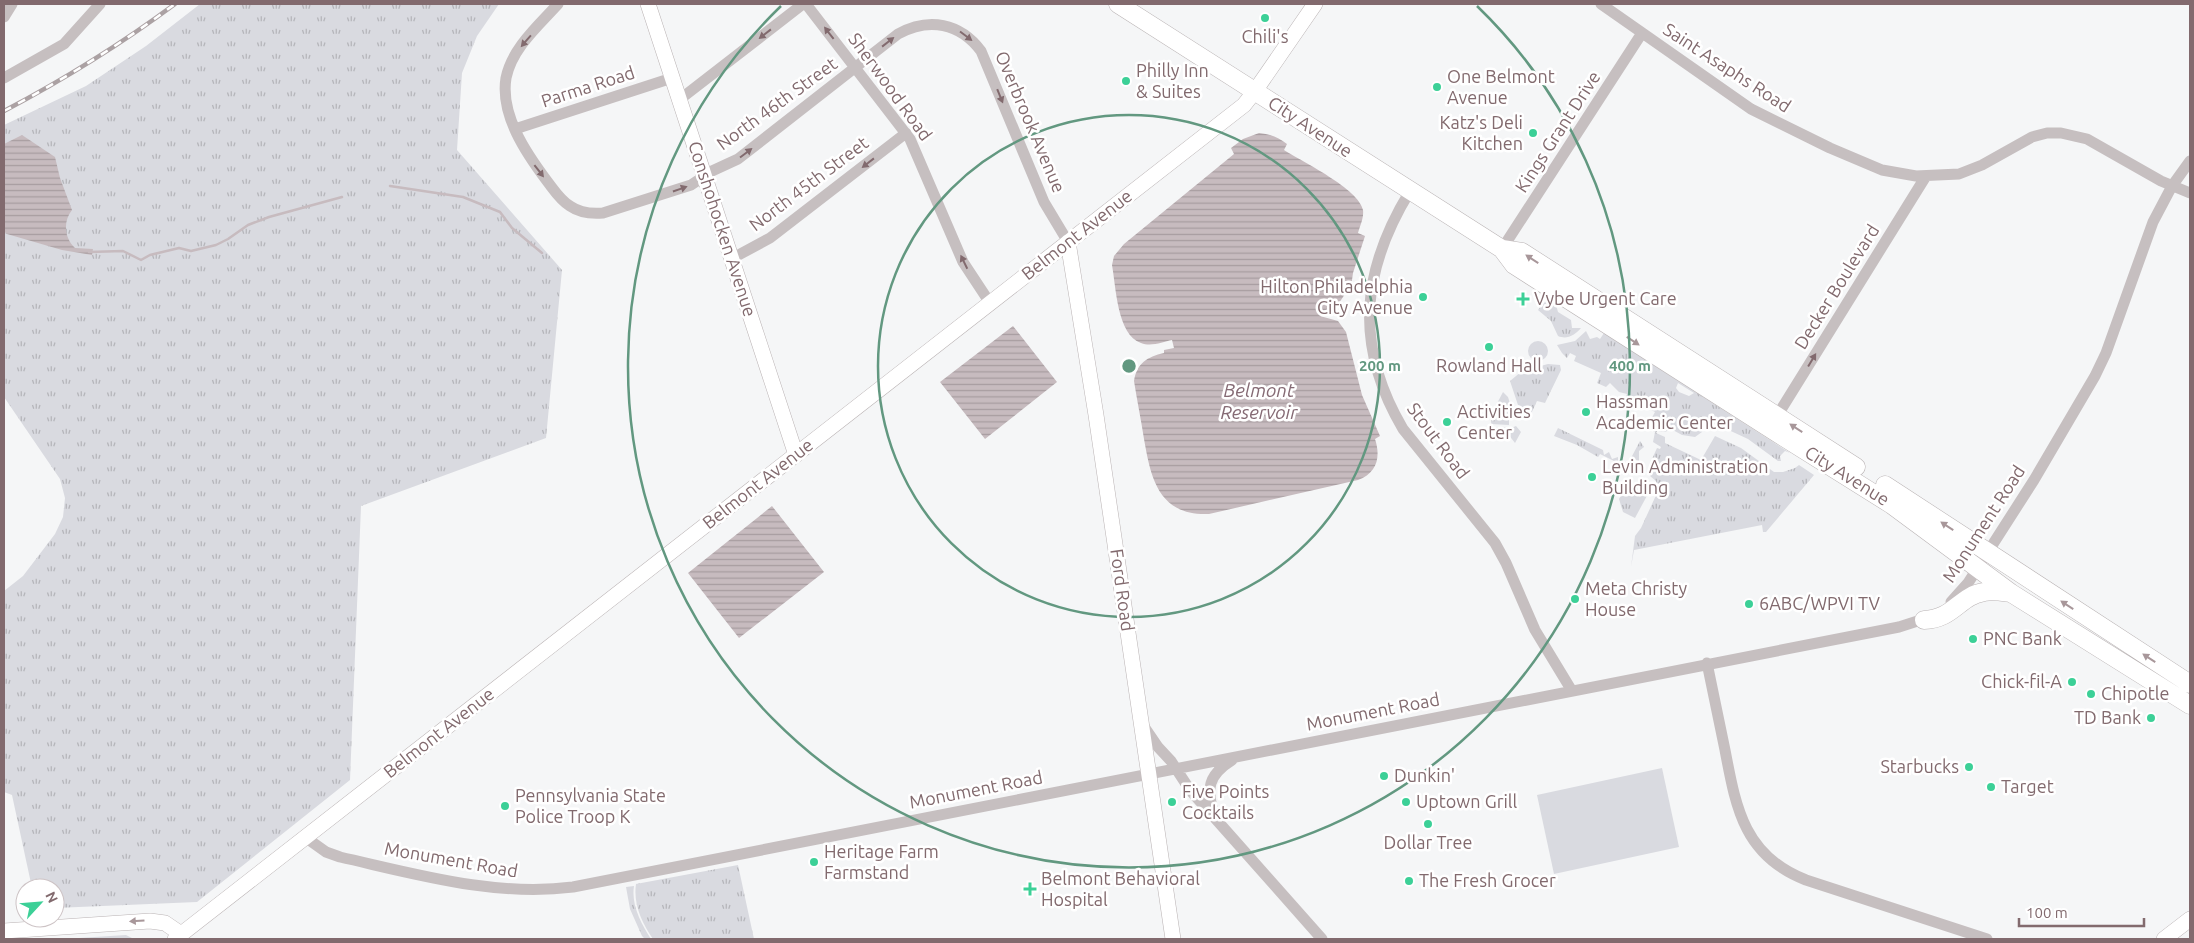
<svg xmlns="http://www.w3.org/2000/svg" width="2194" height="943" font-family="Ubuntu,sans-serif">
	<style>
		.grass { fill: url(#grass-tufts); fill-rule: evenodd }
		.pitch { fill: #d9dae0 }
		.water { fill: url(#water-rules) }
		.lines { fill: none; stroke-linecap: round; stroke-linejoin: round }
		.stream { stroke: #c7bbbf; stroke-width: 2.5 }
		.major-casing { stroke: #bab3b4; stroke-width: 16 }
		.highway-casing { stroke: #b9b3b4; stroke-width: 19 }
		.minor { stroke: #c6bfc0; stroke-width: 11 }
		.major { stroke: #fff; stroke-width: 15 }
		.highway { stroke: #fff; stroke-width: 18 }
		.rail-casing { stroke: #aba1a3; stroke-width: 4.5 }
		.rail { stroke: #fff; stroke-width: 2.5; stroke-dasharray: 8; stroke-linecap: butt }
		.oneway { fill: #826a6e }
		.oneway2 { fill: #a8979a }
		.ring { fill: none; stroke: #629880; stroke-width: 2.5 }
		.poi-dot { fill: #3cd097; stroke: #fff; stroke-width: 2 }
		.labels { text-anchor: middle; stroke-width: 5; stroke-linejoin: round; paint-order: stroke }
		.poi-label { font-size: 18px; fill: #826a6e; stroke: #fff; text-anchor: start }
		.street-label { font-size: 18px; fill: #826a6e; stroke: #fff }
		.water-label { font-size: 19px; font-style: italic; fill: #856a74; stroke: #fff }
		.centre { fill: #629880; stroke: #fff; stroke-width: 2.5 }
		.ring-label { font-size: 15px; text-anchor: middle; font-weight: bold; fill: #629880; stroke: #fff; stroke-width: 5; stroke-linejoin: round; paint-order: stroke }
	</style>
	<defs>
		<pattern id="grass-tufts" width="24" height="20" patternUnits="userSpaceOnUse" patternTransform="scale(1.25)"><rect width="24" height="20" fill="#d9dae0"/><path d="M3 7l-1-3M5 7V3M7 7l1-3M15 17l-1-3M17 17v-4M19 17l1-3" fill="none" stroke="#b5b5ba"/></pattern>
		<pattern id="water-rules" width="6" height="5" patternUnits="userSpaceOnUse" patternTransform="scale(1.25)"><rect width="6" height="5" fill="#c7bbbf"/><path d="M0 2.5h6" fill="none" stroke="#a79c9f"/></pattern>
	</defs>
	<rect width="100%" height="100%" fill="#f5f6f7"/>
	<!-- grass -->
	<path class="grass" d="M200,4H499L477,36L462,73L457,150L562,270L546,438L361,506L350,780L197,902L55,908V888H32L12,795L4,792V591L23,576L55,534L63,517L65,498L60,479L4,397V125L86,86L146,46Z
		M1546,302L1550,305L1552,302L1556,305L1558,312L1571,320L1572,328H1581C1575,335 1567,340 1558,336L1551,321L1538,310L1543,303Z
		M1586,331L1590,339L1597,337L1600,339L1604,333L1790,453L1785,451L1780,456L1781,461H1778L1748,439L1707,420L1702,432L1695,437L1682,435L1671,429L1665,432L1657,431L1656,433L1665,437V443L1701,460L1715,436L1741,448L1774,472H1783L1795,468L1799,465L1814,475L1766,532H1763L1762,525L1634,550L1631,567L1635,536L1641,528L1658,491L1656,481L1650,476L1655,460L1652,459L1657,448L1660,449L1661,447L1653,442L1655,432L1644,427L1640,421L1641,419L1649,423L1655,412L1626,397L1627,394L1619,392L1610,383L1606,387L1597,383L1601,373L1574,361L1576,356L1570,353L1567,358L1562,353L1557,345L1575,341ZM1678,383L1694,393L1689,396L1679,392L1676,388Z
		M1528 351a10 10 0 1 1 20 0a10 10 0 1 1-20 0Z
		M1548,364L1560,365L1561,370L1545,403L1537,401L1530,416L1521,417L1519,413L1523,411H1521V406L1518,405L1510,381L1522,371Z
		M1503,392L1508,397L1513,413L1509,419V425L1491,424L1492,413Z
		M1516,426L1521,432L1515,443L1508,434L1496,435L1494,427L1511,428Z
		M1558,428L1603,450L1604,455L1609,452L1612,459L1618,457V461L1623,462L1622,465L1600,454L1598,457L1577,445L1554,436Z
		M1640,441L1644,447L1639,451V461L1631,458Z
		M1635,483L1646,486L1649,492L1635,518L1623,512L1619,499L1626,487Z
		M738,865L754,939H653C642,923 633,904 636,884Z
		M634,886C631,905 641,923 651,939H645L642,936L630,909L626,887Z
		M126,935L134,939H63Z"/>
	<!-- pitch -->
	<path class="pitch" d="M1662,768L1679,847L1554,874L1537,795Z"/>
	<!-- water -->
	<path class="water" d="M1259,133C1270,134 1278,137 1287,144L1284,150C1303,162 1359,189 1363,210C1364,218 1360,226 1358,233L1365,236L1353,273L1350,294H1345L1335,309L1320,316L1338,321L1346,332L1362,395L1380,436L1375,439C1381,457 1377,473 1358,480L1209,514C1159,516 1151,479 1144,439C1141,420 1137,400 1134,381C1137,363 1147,357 1164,353V350L1174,348L1172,340C1163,342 1151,347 1141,343C1117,335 1116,287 1112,265L1114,256L1124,244L1234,154L1231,148L1243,139Z
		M22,135L55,157L60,178L72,210C63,221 64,238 75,248L93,249L92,255L62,250L7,234L4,231V144Z
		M1013,326L1057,382L985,439L940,382Z
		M772,506L824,572L739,638L688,573Z"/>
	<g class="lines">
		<!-- stream -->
		<path class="stream" d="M390,186L463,197L500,212L512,228L542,253
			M89,252L123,251L141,260L150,255L179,248L191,251L216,245L228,239L248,225L269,217L342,197"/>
		<defs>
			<path id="major" d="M648,4L796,455
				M1068,242L1096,415L1173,939
				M4,931L150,921L165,923L181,934
				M175,939L1244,105L1255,91L1315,4
				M2164,939L2190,919"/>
			<path id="highway" d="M1118,4L1502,249L1514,265L1777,433L1892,505L2011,593L2190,705
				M1502,249L1522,252L1856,467
				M1885,485L2190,684
				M1924,620C1954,619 1959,596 1984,592C1992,590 2003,592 2011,593"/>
		</defs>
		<!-- major casing -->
		<use href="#major" class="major-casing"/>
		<!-- highway casing -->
		<use href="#highway" class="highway-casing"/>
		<!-- minor -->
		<path class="minor" d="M558,4C539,25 512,48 506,78C500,115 526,153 547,181C554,190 560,200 570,206C580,213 591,214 603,213L691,185L712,171L738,159L898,34C929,17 960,23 981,51L1044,202L1068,242
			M806,4L910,139L963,262L990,303
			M1601,4L1751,109L1830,148L1882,170L1916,176L1959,174L1982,165L2032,137L2047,133H2061L2087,139L2161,181L2190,193
			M4,17L12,4
			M4,78L64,44L100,4
			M679,100L803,4
			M515,129L672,78
			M1410,191C1361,271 1354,346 1403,429L1495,543L1506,563L1535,630L1572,691
			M1502,249L1642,33
			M731,259L770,238L906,133
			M1777,416L1926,176
			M1951,602L1968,583L2034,480L2095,376L2106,353L2153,222L2172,186L2190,161
			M1707,663C1713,692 1719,721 1725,750C1736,808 1744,856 1806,880L1987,939
			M1143,725L1158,747L1171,761L1190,790L1322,939
			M1214,814C1206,789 1208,775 1232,760
			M305,837L326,852L340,857C416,874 494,897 573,887L1899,627L1930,617"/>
		<!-- major -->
		<use href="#major" class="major"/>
		<!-- highway -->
		<use href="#highway" class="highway"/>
		<defs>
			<path id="rail" d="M4,111C63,80 121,44 175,4"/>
		</defs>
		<!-- rail casing -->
		<use href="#rail" class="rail-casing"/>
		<!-- rail -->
		<use href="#rail" class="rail"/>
	</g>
	<!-- one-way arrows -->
	<defs><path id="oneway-solid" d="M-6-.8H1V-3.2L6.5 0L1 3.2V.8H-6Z" transform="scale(1.25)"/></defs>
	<g class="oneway">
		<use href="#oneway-solid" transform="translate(829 33) rotate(-128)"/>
		<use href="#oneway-solid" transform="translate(765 34) rotate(142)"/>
		<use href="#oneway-solid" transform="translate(966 36) rotate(37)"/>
		<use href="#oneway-solid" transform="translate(526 41) rotate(131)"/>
		<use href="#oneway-solid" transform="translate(888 42) rotate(-38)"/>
		<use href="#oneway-solid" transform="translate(1000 96) rotate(68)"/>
		<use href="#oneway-solid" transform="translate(746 153) rotate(-37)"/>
		<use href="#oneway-solid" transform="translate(868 163) rotate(142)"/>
		<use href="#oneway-solid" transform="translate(539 171) rotate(52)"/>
		<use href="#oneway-solid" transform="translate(680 189) rotate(-19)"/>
		<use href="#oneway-solid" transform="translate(964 262) rotate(-116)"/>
		<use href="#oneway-solid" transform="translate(1812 360) rotate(-59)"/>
	</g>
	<g class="oneway2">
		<use href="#oneway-solid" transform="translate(1532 259) rotate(-147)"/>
		<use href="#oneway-solid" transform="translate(1633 341) rotate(33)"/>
		<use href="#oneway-solid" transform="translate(1796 428) rotate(-147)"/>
		<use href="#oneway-solid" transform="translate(1947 526) rotate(-147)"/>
		<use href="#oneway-solid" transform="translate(2067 605) rotate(-147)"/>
		<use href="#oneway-solid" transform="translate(2149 658) rotate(-147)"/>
		<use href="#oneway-solid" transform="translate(137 921) rotate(176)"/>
	</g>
	<!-- distance rings -->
	<g class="ring">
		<circle cx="1129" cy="366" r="251"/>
		<path d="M1477 6A501 501 0 1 1 781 6"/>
	</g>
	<!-- markers -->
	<g class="poi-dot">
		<circle cx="1265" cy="18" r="5"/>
		<circle cx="1126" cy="81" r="5"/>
		<circle cx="1437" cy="87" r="5"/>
		<circle cx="1533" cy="133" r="5"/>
		<circle cx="1423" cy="297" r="5"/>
		<path d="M1520.5 291.5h5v5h5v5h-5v5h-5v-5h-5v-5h5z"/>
		<circle cx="1489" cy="347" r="5"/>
		<circle cx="1586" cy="412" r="5"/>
		<circle cx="1447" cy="422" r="5"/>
		<circle cx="1592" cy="477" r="5"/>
		<circle cx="1575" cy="599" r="5"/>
		<circle cx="1749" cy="604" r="5"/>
		<circle cx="1973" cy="639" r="5"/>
		<circle cx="2072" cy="682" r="5"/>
		<circle cx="2091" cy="694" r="5"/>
		<circle cx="2151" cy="718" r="5"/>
		<circle cx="1969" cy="767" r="5"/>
		<circle cx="1384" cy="776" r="5"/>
		<circle cx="1991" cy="787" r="5"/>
		<circle cx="1172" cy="802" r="5"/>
		<circle cx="1406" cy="802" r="5"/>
		<circle cx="505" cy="806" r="5"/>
		<circle cx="1428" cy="824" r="5"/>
		<circle cx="814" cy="862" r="5"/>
		<circle cx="1409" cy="881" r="5"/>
		<path d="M1027.5 881.5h5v5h5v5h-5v5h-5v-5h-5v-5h5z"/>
	</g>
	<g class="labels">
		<!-- poi labels -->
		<g class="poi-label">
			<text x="1265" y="43" text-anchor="middle">Chili's</text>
			<text x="1136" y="77">Philly Inn<tspan x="1136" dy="21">&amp; Suites</tspan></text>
			<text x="1447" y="83">One Belmont<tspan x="1447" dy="21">Avenue</tspan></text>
			<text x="1523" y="129" text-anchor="end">Katz's Deli<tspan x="1523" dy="21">Kitchen</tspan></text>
			<text x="1413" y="293" text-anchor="end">Hilton Philadelphia<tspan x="1413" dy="21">City Avenue</tspan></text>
			<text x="1534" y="305">Vybe Urgent Care</text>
			<text x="1489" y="372" text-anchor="middle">Rowland Hall</text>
			<text x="1596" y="408">Hassman<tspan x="1596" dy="21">Academic Center</tspan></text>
			<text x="1457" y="418">Activities<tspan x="1457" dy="21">Center</tspan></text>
			<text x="1602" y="473">Levin Administration<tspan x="1602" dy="21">Building</tspan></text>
			<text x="1585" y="595">Meta Christy<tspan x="1585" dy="21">House</tspan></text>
			<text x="1759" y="610">6ABC/WPVI TV</text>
			<text x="1983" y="645">PNC Bank</text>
			<text x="2062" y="688" text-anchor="end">Chick-fil-A</text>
			<text x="2101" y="700">Chipotle</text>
			<text x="2141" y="724" text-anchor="end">TD Bank</text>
			<text x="1959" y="773" text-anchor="end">Starbucks</text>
			<text x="1394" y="782">Dunkin'</text>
			<text x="2001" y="793">Target</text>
			<text x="1182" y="798">Five Points<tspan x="1182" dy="21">Cocktails</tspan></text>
			<text x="515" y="802">Pennsylvania State<tspan x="515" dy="21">Police Troop K</tspan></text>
			<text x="1416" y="808">Uptown Grill</text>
			<text x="1428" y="849" text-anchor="middle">Dollar Tree</text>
			<text x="824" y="858">Heritage Farm<tspan x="824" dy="21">Farmstand</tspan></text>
			<text x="1041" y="885">Belmont Behavioral<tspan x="1041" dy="21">Hospital</tspan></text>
			<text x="1419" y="887">The Fresh Grocer</text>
		</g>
		<!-- street labels -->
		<g class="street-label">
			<text transform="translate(1727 68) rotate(33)" y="6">Saint Asaphs Road</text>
			<text transform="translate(588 87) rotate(-18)" y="6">Parma Road</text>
			<text transform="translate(890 87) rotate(54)" y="6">Sherwood Road</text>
			<text transform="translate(777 104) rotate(-36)" y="6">North 46th Street</text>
			<text transform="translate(1030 122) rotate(67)" y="6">Overbrook Avenue</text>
			<text transform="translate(1310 127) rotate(33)" y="6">City Avenue</text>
			<text transform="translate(1558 132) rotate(-57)" y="6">Kings Grant Drive</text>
			<text transform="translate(809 184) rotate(-37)" y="6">North 45th Street</text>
			<text transform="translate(722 229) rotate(72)" y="6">Conshohocken Avenue</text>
			<text transform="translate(1077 235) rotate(-38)" y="6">Belmont Avenue</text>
			<text transform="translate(1837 287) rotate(-58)" y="6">Decker Boulevard</text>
			<text transform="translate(1438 441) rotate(53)" y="6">Stout Road</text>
			<text transform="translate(1847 476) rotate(32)" y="6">City Avenue</text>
			<text transform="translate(758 484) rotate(-38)" y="6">Belmont Avenue</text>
			<text transform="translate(1984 524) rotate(-57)" y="6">Monument Road</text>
			<text transform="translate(1122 590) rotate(82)" y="6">Ford Road</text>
			<text transform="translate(1373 712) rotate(-11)" y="6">Monument Road</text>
			<text transform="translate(439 733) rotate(-38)" y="6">Belmont Avenue</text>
			<text transform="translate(976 790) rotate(-11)" y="6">Monument Road</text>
			<text transform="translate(451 860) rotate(10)" y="6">Monument Road</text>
		</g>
		<!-- water labels -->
		<g class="water-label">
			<text x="1259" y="397">Belmont<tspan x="1259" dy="22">Reservoir</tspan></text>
		</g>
	</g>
	<circle cx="1129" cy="366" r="8" class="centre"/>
	<g class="ring-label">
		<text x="1380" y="371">200 m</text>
		<text x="1630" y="371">400 m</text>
	</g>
	<!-- border -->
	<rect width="2194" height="943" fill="none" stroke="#826a6e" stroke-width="10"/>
	<!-- north arrow -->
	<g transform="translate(40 903) rotate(64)"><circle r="24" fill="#ffffff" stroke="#cdc3c5"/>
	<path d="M0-4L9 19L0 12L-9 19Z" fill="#3cd097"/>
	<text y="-8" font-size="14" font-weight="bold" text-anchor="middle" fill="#826a6e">N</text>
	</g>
	<!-- scale -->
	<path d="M2019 918v8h125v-8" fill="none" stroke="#826a6e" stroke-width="2.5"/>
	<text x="2026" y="918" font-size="15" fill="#826a6e" stroke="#ffffff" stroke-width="4" paint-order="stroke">100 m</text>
</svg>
